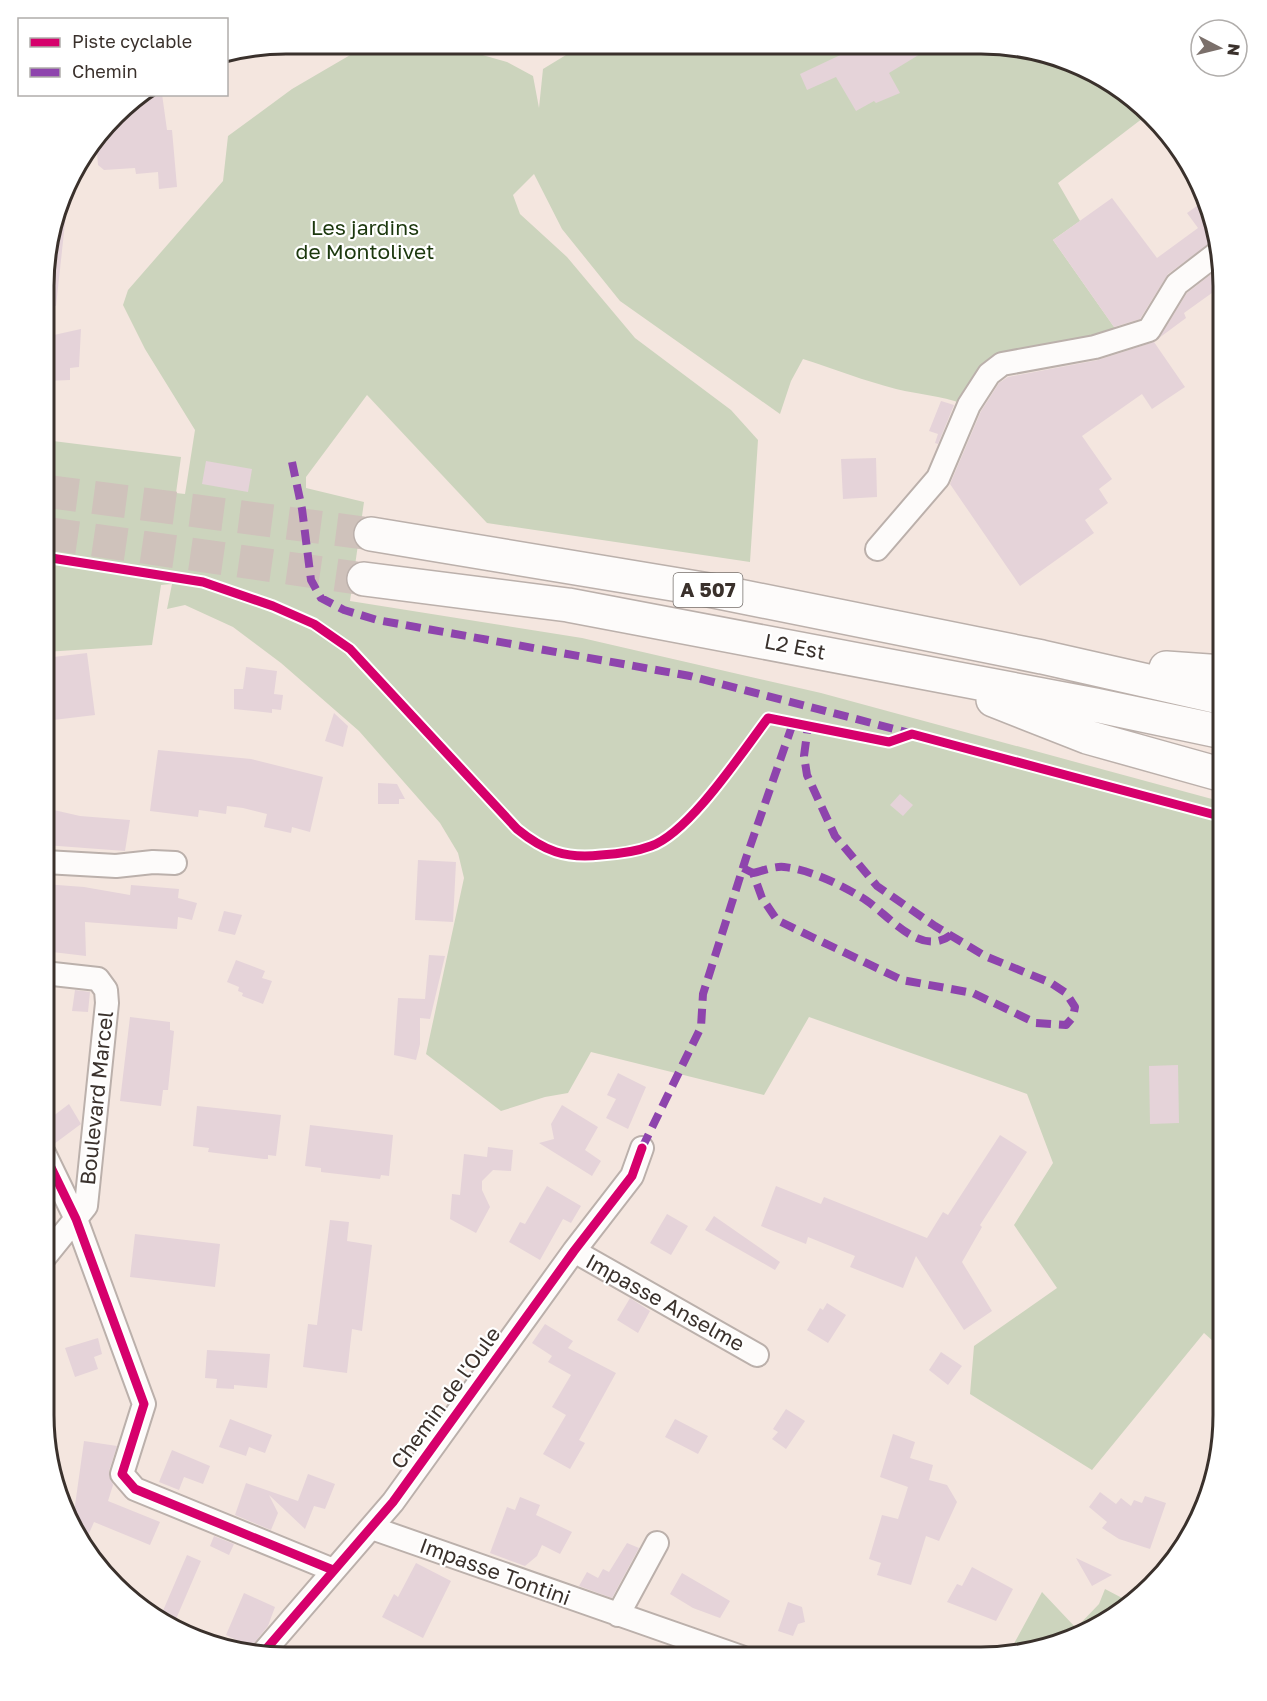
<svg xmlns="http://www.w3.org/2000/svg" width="1267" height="1701" font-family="'Golos Text',sans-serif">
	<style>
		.green { fill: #ccd4bd }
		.building { fill: #e5d3d9 }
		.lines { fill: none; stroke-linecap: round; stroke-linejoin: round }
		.motorway-tunnel { stroke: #cfc2bb; stroke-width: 33; stroke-dasharray: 33 16; stroke-linecap: butt }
		.minor-casing { stroke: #bbb0ab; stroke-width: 26 }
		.motorway-casing { stroke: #bbb0ab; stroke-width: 36 }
		.minor { stroke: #fdfbfa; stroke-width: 22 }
		.motorway { stroke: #fdfbfa; stroke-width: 33 }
		.quiet { stroke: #8e44ad; stroke-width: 8; stroke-dasharray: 15 8; stroke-linecap: butt }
		.cycleway-casing { stroke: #fff; stroke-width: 13 }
		.cycleway { stroke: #d6006c; stroke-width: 9 }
		.labels { text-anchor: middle; stroke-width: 4.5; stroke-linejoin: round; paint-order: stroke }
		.shield { fill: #fff; stroke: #756f6b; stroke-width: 1.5 }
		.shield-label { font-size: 20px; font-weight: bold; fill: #3a312c }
		.park-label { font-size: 21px; fill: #1c380e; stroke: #fff }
		.street-label { font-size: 21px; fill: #3a312c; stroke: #fff }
		.rim { fill: none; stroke: #3a312c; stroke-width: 3 }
	</style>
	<rect width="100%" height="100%" fill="#f4e6df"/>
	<!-- green -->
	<path class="green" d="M369,44H461L465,50L507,62L533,76L539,108L543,69L584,44L1013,46L1074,62L1128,93L1147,115L1058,183L1080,221L1053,240L1119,334L998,357L963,404C940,395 920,395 896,389C865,381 834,369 803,359L791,381L780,414L620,301L562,229L534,174L513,195L520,214L567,257L635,338L731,410L758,440L750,562L487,523L367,395L306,477V488L364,502L350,601L582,638L821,693L1223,802V1350L1204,1333L1092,1470L970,1394L974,1346L1057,1288L1014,1225L1053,1163L1027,1094L809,1017L764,1095L591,1052L568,1093L545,1097L501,1111L426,1054L464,878L458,853L440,823L359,731L281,663L233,627L185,605L167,609L172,584L161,585L152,645L45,652V440L181,457L176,493L185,494L195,430L145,349L123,305L128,290L223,181L228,136L292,89Z
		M1135,1586L1146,1592L1089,1632L1010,1651L1042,1592L1076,1628L1099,1604L1105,1589L1124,1599Z"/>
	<!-- building -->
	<path class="building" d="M848,45H935L889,73L900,93L876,103L874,101L856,111L836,77L807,90L800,74L851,50Z
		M142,94H162L167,130H172L177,187L159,189L158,172L136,174L135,168L104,170L98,165L97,153L84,155L126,103Z
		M1112,198L1157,258L1198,228L1187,213L1204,201L1213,241L1168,274L1140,319L1114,327L1053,240Z
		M60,213L66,214L56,306L46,305V254Z
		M1219,268L1223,285L1184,313L1186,318L1159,338L1187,293Z
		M81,329L79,367L70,368V380L45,381V337Z
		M1154,342L1185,387L1152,409L1142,394L1082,436L1112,479L1099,489L1108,503L1085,520L1094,533L1020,586L950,484L981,411L999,383L1008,377L1098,360Z
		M941,401L954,405L938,444L935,443L938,434L929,431Z
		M876,458L877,497L843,499L841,459Z
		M206,461L252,469L248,492L202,484Z
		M87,653L95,715L45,721V658Z
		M246,667L277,671L274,694L283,695L281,710L272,709V713L234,709V689H243Z
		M334,713L348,726L343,747L325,741Z
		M158,750L251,759L323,777L310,832L292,827L291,833L264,827L267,814L243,808L227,806L226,814L199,810L198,817L150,811Z
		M378,783L397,784L405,799H399V804H378Z
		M900,794L913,805L903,816L890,805Z
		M45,808L80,816L130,820L125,851L45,845Z
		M418,860L456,862L453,922L415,920Z
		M44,884L84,887L130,895L131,885L179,889L178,898L197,903L192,920L178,917L177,929L85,922L86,956L44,951Z
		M224,911L242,915L235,935L218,931Z
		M429,955L445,956L430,1019L420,1018V1044L416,1060L394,1055L398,998L425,999Z
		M236,960L265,971L262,978L272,981L263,1004L242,996L243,993L238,991L239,987L227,982Z
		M75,990L90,992L88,1012L72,1011Z
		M130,1017L170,1022V1030L174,1031L168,1090H163L161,1106L120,1101Z
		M1178,1065L1179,1123L1150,1124L1149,1066Z
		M618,1073L646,1087L628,1129L606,1118L616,1099L607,1095Z
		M69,1104L81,1124L54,1144L44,1140V1123Z
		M562,1105L598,1127L585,1150L601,1161L592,1176L539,1143L554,1139L551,1124Z
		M197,1106L281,1115L276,1156L268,1155V1159H264L208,1152L209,1148L193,1146Z
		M310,1125L393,1135L389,1176L381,1175L380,1179L321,1172V1168L305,1166Z
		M1000,1135L1027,1152L980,1225L982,1227L962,1262L992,1311L964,1330L916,1256L903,1288L850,1267L855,1256L808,1237L806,1244L761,1226L776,1186L821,1204L824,1197L927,1238L943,1212L948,1215Z
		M488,1147L513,1150L511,1171L493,1170L482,1181V1190L490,1207L476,1233L450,1219L452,1194L460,1195L464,1154L487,1157Z
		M547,1186L581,1206L571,1223L563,1219L540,1260L509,1242L520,1222L525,1224Z
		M667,1214L688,1226L671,1255L650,1243Z
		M714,1216L780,1262L775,1270L705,1230Z
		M330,1220L349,1222L347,1241L372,1245L362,1331L352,1329L347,1373L303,1367L308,1324L317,1325Z
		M135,1234L220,1244L215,1287L130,1277Z
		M630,1298L650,1311L638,1333L617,1320Z
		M827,1303L846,1315L828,1343L807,1330L820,1308L823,1310Z
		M545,1324L573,1341L568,1348L616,1373L579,1440L585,1443L570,1469L543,1454L566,1415L552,1407L571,1375L548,1362L552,1356L532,1343Z
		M98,1338L102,1354L94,1357L98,1369L75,1377L65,1348Z
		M207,1350L270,1354L267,1388L234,1385V1389L216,1388L217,1379L205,1378Z
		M941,1352L962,1366L948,1385L929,1370Z
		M786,1409L805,1421L786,1449L772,1439L778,1432L773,1429Z
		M230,1419L272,1435L265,1453L249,1447L246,1456L219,1447Z
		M675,1419L708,1436L698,1454L665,1437Z
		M893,1434L915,1442L910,1458L933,1465L929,1480L947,1485L957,1502L939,1541L926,1536L911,1585L877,1575L881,1563L869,1559L882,1515L898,1519L908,1487L880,1477Z
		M84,1441L117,1446L109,1471L113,1485L108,1501L160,1522L150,1545L94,1522L87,1538H79L72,1527Z
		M172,1450L210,1466L203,1484L184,1477L179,1490L159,1482Z
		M308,1474L335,1484L325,1509L314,1506L305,1529L269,1495L278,1513L271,1530L235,1515L246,1483L298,1501Z
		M1100,1492L1116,1504L1121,1498L1131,1506L1134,1500L1142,1503L1145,1496L1166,1503L1150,1549L1119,1539L1102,1528L1107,1522L1089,1507Z
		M520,1497L540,1505L536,1515L572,1532L560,1554L542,1545L537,1556L525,1566L490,1553L507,1507L515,1510Z
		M214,1536L234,1544L229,1555L210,1546Z
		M627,1543L639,1548L612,1598L579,1586L587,1572L598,1578L603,1569L609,1572Z
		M187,1555L201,1561L176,1619L162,1613Z
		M1076,1558L1112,1575L1092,1586Z
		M416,1563L451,1581L423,1638L382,1617L394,1594L398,1597Z
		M972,1567L1013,1589L996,1621L947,1602L957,1584L962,1586Z
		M682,1573L730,1601L720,1618L693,1608L670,1594Z
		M244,1593L275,1607L268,1626L251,1647L226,1635Z
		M788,1602L802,1607L805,1622L798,1624L793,1636L778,1631Z"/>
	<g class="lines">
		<!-- motorway-tunnel -->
		<path class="motorway-tunnel" d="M45,491L371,534
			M45,533L364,579"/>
		<defs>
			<path id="minor" d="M877,549L938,478L969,405L989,374L1002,364L1095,347L1149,330L1177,284L1216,254
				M45,862L116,866L153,862L175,863
				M44,1153L76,1219L144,1404L122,1474L135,1489L333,1570
				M574,1251L757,1355
				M44,1258L86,1206L107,1003L106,990L98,979L44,973
				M372,1528L741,1657
				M618,1615L657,1543
				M261,1655L393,1502L574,1251L632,1176L642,1148"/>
			<path id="motorway" d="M371,534L709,590L1042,657L1223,698
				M364,579L568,605L1095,705L1223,732
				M1166,668L1223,672
				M993,700L1087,737L1223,775"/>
		</defs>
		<!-- minor casing -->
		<use href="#minor" class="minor-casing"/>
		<!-- motorway casing -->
		<use href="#motorway" class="motorway-casing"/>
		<!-- minor -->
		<use href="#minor" class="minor"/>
		<!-- motorway -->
		<use href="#motorway" class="motorway"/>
		<!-- quiet -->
		<path class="quiet" d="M292,462L302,509L311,580L321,598L344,610L377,620L690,676L910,733
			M743,868L753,873L762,898L777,920L812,937L902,980L973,993L1036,1023L1066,1025L1073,1017L1075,1007L1066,993L1051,983L985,956L935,926L877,886L835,836L807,775L804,756L808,726
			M753,873C762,871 774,866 784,867C811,870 839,884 861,897C886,911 919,959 951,935
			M642,1148L701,1027L703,994L746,858L793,723"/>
		<defs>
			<path id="cycleway" d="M45,557L203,582L273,606L314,624L350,649L517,829C544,851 565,859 601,855C618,854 635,852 651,846C690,832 742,752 768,718L889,742L912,734L1223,817
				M44,1153L76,1219L144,1404L122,1474L135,1489L333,1570
				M261,1655L393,1502L574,1251L632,1176L642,1148"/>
		</defs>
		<!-- cycleway casing -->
		<use href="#cycleway" class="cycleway-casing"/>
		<!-- cycleway -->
		<use href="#cycleway" class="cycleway"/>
	</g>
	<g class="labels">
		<!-- shield labels -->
		<rect class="shield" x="673.5" y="573" width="69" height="34" rx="4.5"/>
		<g class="shield-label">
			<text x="708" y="597">A 507</text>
		</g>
		<!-- park labels -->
		<g class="park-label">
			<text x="365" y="235">Les jardins<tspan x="365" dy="24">de Montolivet</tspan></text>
		</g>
		<!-- street labels -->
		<g class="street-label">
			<text transform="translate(795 647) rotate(11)" y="7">L2 Est</text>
			<text transform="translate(97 1098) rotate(-84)" y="7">Boulevard Marcel</text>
			<text transform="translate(665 1303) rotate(29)" y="7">Impasse Anselme</text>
			<text transform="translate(446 1398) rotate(-54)" y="7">Chemin de l'Oule</text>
			<text transform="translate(495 1572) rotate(20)" y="7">Impasse Tontini</text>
		</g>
	</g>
	<!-- crop -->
	<path d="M0 0H1267V1701H0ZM286 54H981A232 232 0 0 1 1213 286V1415A232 232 0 0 1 981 1647H286A232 232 0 0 1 54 1415V286A232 232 0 0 1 286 54Z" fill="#fff" fill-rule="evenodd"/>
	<path class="rim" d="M286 54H981A232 232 0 0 1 1213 286V1415A232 232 0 0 1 981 1647H286A232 232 0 0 1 54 1415V286A232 232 0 0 1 286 54Z"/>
	<!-- legend -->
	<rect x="18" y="18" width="210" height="78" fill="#ffffff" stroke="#b0adab" stroke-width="1.5"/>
	<rect x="30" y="38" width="30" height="9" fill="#d6006c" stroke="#b0adab" stroke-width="1.5"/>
	<text x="72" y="48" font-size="18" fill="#3a312c">Piste cyclable</text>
	<rect x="30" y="68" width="30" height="9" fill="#8e44ad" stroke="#b0adab" stroke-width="1.5"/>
	<text x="72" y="78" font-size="18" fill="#3a312c">Chemin</text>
	<!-- north arrow -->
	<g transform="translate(1219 48) rotate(97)"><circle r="28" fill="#ffffff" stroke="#b0adab" stroke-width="1.5"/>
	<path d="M0-4.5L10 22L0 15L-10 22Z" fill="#7b706b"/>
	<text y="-9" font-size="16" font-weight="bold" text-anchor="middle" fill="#3a312c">N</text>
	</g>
</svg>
